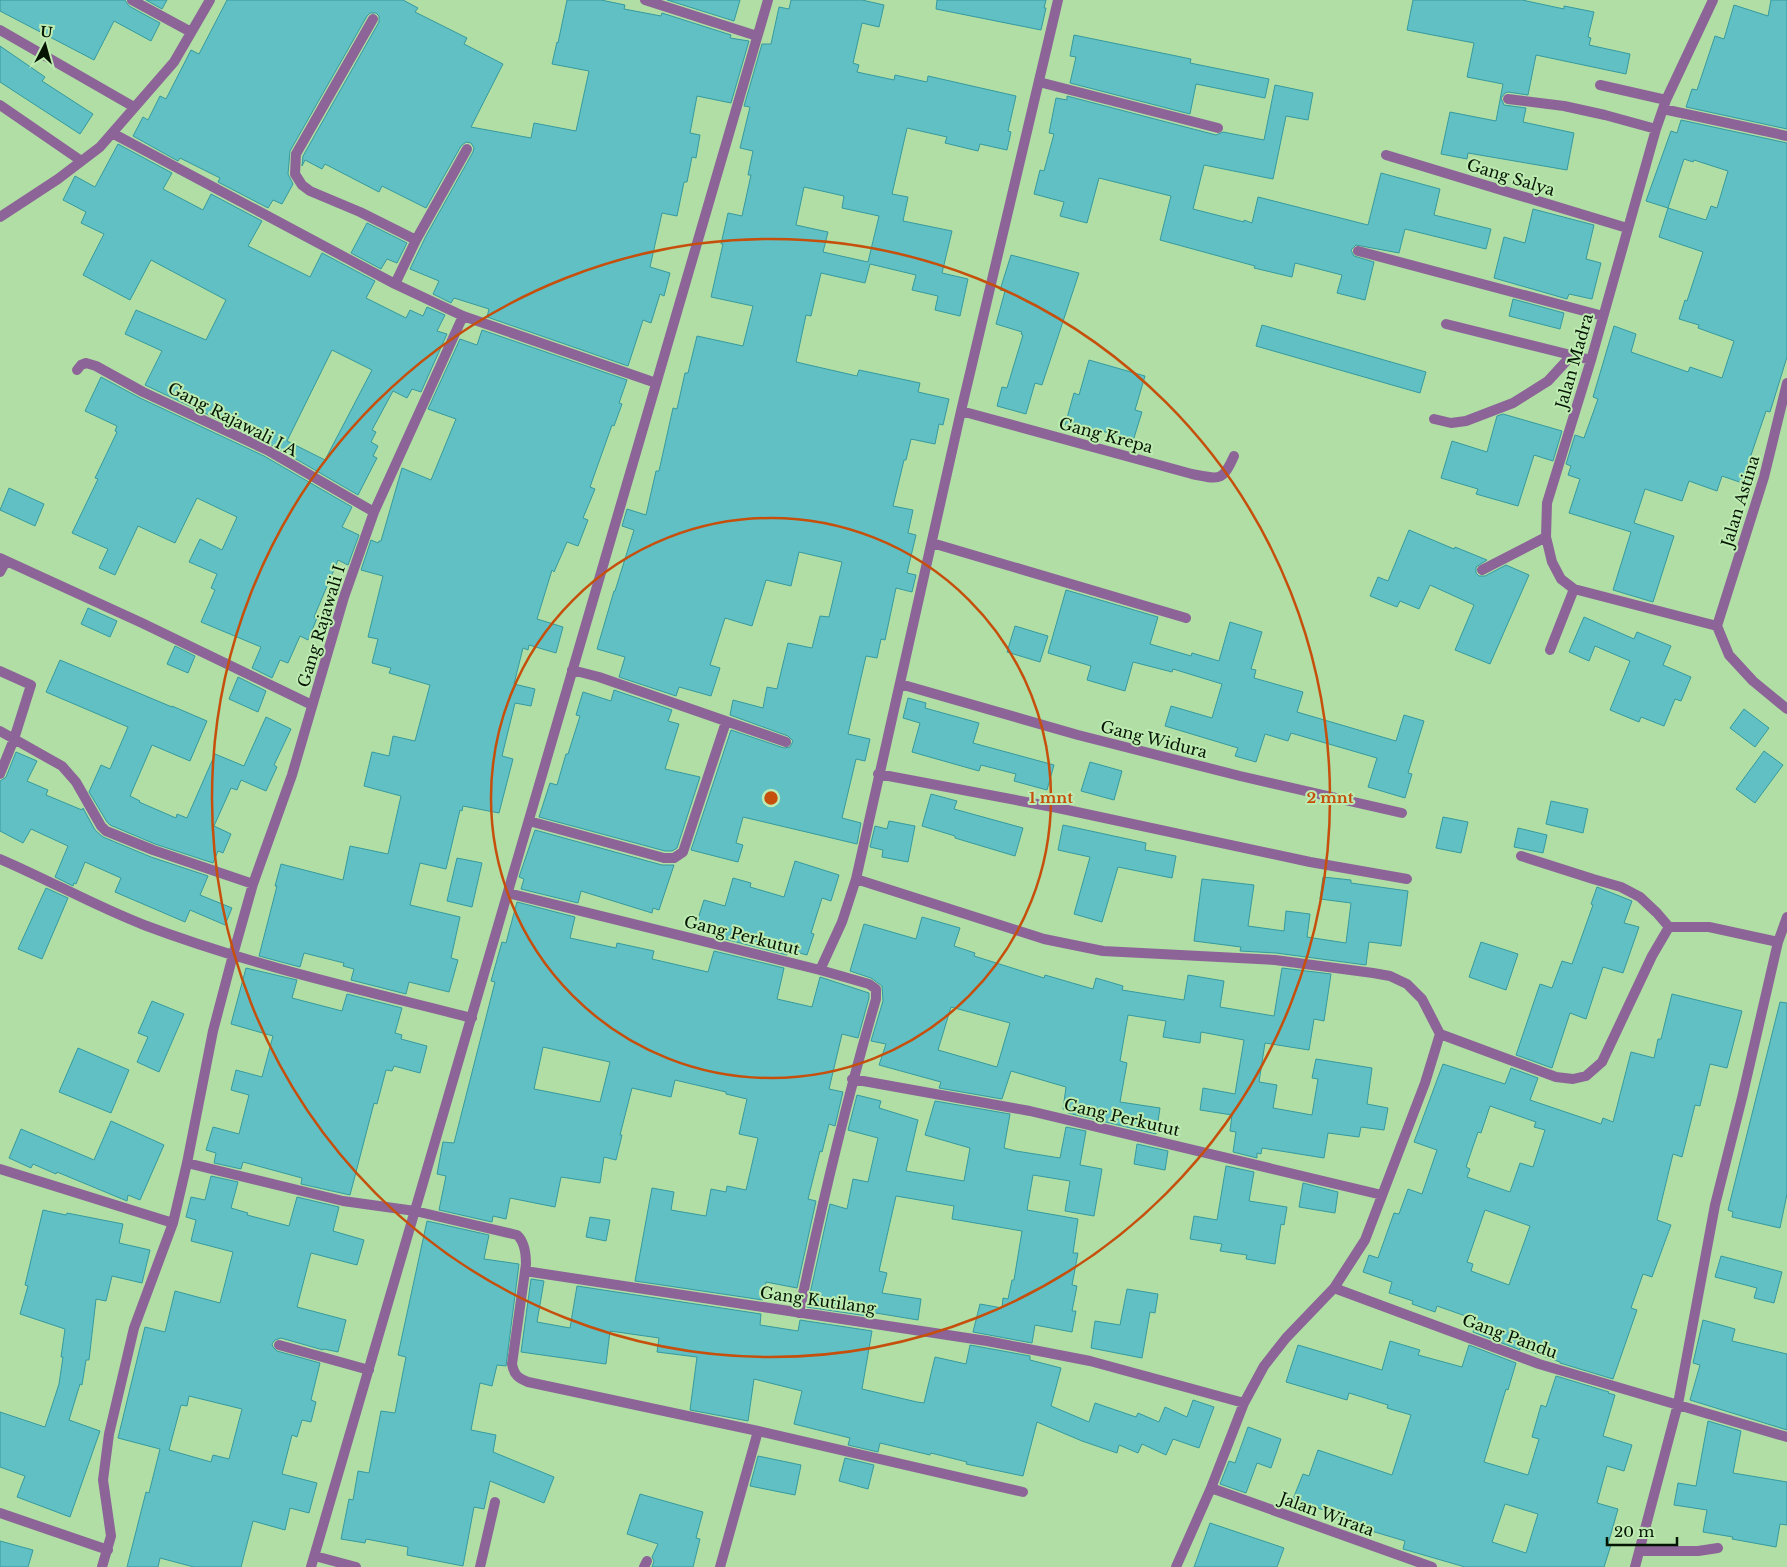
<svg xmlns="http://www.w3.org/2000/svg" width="1787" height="1567" font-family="'Libre Baskerville',serif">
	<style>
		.building { fill: #60c0c4; stroke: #369a9e; fill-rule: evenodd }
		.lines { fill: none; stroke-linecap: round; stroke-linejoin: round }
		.lane { stroke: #8d6497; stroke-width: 10 }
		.street { stroke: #8d6497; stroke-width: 10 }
		.ring { fill: none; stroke: #c64f0b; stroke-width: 2.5 }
		.labels { text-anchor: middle; stroke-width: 4; stroke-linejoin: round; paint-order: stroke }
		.street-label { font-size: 16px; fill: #051503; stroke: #bdebb1 }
		.centre { fill: #c64f0b; stroke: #bdebb1; stroke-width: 2.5 }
		.ring-label { font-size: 15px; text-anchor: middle; font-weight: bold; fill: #c64f0b; stroke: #bdebb1; stroke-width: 4; stroke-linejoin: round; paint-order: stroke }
	</style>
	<rect width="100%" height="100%" fill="#b0dea5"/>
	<!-- building -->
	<path class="building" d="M0,0H125L129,6L160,23L151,41L114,21L94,60L0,11Z
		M146,0H167L162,9Z
		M227,0H403L418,8L415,12L467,38L464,44L503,64L471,127L531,138L534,123L576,131L589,71L552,64L557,42L558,43L567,0H601L625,5L624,9L661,16L662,13L731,35L730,38L749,41L731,103L697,96L690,133L700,135L696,158L692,157L687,182H684L677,216L662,213L650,267L670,273L664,296L660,294L651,323L643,320L628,366L487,317L489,309L454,298L451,303L433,294L439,281L410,269L426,236L473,152L474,148L471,143L466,142L461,146L426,208L382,186L379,192L325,164L322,169L305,160L302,166L303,156L379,22V16L376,13H370L367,16L290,151L288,174L293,184L282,204L273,200L268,208L218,182L220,178L180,158L178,161L133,136L143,117L148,120L160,96L166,99L191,50L199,54Z
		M667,0H740L734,21Z
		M791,0H862L884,5L879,27L862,23L853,63L859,65L857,72L894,80L895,75L927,82L928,76L1016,96L1008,131L1011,132L1007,150L980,144L978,151L945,143L947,137L907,128L892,194L908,197L903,221L952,231L942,273L968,279L960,316L935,310L938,296L912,290L916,275L870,264L865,283L821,273L811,316L806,315L796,362L857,376L859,370L920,383L918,392L949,399L943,425L939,424L935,444L911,439L906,460H904L893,506L913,510L908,533L916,535L907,573L916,575L912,592L896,588L885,640L881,639L877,658L866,656L848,734L870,739L865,761L856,759L842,818L861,823L857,844L743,817L736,843L743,845L738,862L691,850L731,730L784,748L790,747L793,741L788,736L730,715L733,700L763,708L767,687L777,689L788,643L812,648L820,616L829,617L842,562L799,552L791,586L766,580L752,626L725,618L710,665L720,668L711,696L679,687L676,696L619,677L625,657L597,649L614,591H615L634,530L622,526L627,509L646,515L656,471H659L673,408L677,409L685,373H688L697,336L743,346L753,306L711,297L723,244H721L728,213L742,216L751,175H748L753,151L740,148L750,107L744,106L762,44H771L779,7L789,9ZM804,187L844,196L842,208L879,216L868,262L823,252L828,232L796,225Z
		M937,0H1046L1044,8H1046L1041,30L936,9Z
		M1413,0H1522L1564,9V6L1594,12L1588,37L1591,38L1589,45L1630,54L1626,74L1536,55L1528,95L1508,92L1505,93L1501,98L1504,105L1526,108L1523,122L1574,133L1567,170L1468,153L1467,159L1441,154L1450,112L1496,121L1503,84L1467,77L1474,43L1407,30Z
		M1771,0H1787V129L1686,107L1692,89L1697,90L1715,36L1724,39L1734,5L1768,16Z
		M1074,35L1191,59L1190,63L1269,79L1265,98L1196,84L1190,114L1070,83L1076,57L1070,56Z
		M0,46L45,77L42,81L93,114L80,134L0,82Z
		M1275,85L1313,93L1308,120L1286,116L1273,179L1204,165L1193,209L1244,222V220L1252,223L1258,197L1368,225L1381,173L1440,189L1434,215L1491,229L1486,249L1405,229L1399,253L1356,245L1351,250L1354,256L1374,262L1365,300L1337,293L1342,275L1295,263L1292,277L1254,268L1255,266L1160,240L1171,196L1099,178L1087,223L1060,216L1064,202L1034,194L1040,170L1044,171L1054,134L1049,133L1056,98L1067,100V96L1216,135L1223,132L1264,140Z
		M1681,120L1787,143V357L1770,412L1766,411L1750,458L1759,461L1751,486L1722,476L1717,491L1689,481L1682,501L1645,489L1634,523L1674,536L1653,602L1613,590L1631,532L1569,513L1580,479L1568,475L1571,466L1566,464L1575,435L1584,438L1598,399L1593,397L1614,326L1636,334L1631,352L1688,372L1690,367L1722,378L1734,341L1698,328L1699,325L1679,319L1685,300L1687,301L1703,252L1659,237L1668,208L1646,201L1671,131L1677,133ZM1684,159L1693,162L1694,160L1728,171L1717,208L1711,206L1706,220L1668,208Z
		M118,144L172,173L163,189L203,210L211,194L262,221L248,246L310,277L322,253L375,281L366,298L406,318L410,310L423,316L427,307L445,315L437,331L447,334L421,392L412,389L407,398L393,391L372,430L376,432L371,442L378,446L373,456L377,458L358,495L270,444L145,385L162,351L125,334L136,310L206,340L226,300L151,260L130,300L83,275L104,234L81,223L86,212L63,200L75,176L95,187ZM332,350L372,370L325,460L287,441Z
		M1533,209L1594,225L1586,259L1601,263L1592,299L1569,294L1567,299L1494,278L1504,237L1525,243Z
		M367,223L407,243L397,263L387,259L381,269L351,253Z
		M1011,255L1079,273L1042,385L1035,383L1026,414L997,406L1002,387L1007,388L1023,335L1021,334L1022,332L996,324L1005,291L1000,290Z
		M1513,299L1564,313L1560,329L1509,316Z
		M1262,325L1426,372L1420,393L1256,346Z
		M482,330L627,380L619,403L622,404L614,426L612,425L590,487L595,489L583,518L588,520L578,546L567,542L554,572L552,570L537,619L563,627L556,653L529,645L528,650L523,648L514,684L535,689L531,706L515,703L502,756L513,759L499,813L463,806L462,811L460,810L446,869L420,863L410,905L460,917L451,958L458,960L449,992L409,982L406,994L351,980L354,969L343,966L344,963L304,953L300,967L259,956L277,886H275L281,864L343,880L350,846L388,854L401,796L364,786L372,752L389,756L393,736L415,741L430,685L389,673L391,668L372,663L378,639L368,637L383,576L361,570L371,540L378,543L379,541H381L402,468L431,480L456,419L428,409L460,339L477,345Z
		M1089,360L1145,376L1135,410L1142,412L1133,441L1096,429L1094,434L1065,425L1074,393L1079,395Z
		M101,377L140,398L264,456L352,507L342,527L359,535L348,565L338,560L314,617L317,618L308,640L300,636L288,663L280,660L272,678L252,668L261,647L201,622L215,590L211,588L217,574L189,562L200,539L222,550L237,517L197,498L175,543L138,526L115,575L99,568L108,549L72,533L98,479L95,478L117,432L115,431L117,426L85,411Z
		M1503,414L1562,431L1553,461L1534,455L1518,506L1476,494L1478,489L1441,478L1452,441L1487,452L1497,416Z
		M9,488L44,504L35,526L0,510Z
		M1409,530L1454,549L1455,547L1487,560L1476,567V573L1479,576H1485L1506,565L1529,575L1490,664L1455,650L1474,605L1430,585L1419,609L1400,601L1397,607L1370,596L1378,577L1388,581Z
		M1066,590L1158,617L1150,644L1191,656L1192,653L1219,661L1230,622L1262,632L1251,669L1256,670L1254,678L1303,692L1297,712L1396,741L1404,715L1424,721L1408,773L1412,774L1405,798L1368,787L1377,758L1291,733L1288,741L1265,734L1256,762L1235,756L1238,748L1165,726L1171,706L1212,718L1222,684L1173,669L1172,672L1133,662L1125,691L1087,680L1091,666L1048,653Z
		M88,608L117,621L110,637L81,624Z
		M1584,617L1634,639L1637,632L1671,646L1663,665L1691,677L1681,701L1675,699L1664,726L1641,717L1639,722L1610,710L1630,661L1595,646L1589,661L1569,652Z
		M1015,626L1048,636L1040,662L1007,652Z
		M175,646L195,656L188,673L167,664Z
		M60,660L172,707V706L207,721L190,761L152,745L130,796L140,801L139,802L176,818L177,814L187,818L215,754L244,766L266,717L291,729L274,765L277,767L266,791L241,780L237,790L231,788L214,826L231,834L223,853L218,851L213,863L155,844L110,825L107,822L89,792L101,765L110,769L128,727L46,692Z
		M238,677L266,691L258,712L229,699Z
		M614,690L672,710L668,721L679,724L665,769L700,777L677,848L672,851H665L539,817L550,783L557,785L566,754H568L580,716L576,715L583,692L611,701Z
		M908,698L926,703L925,708L979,723L973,743L1054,765L1047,790L1014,781L1016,774L981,765L979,771L912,752L920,723L903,718Z
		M1744,709L1769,728L1755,747L1730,728Z
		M1764,751L1783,765L1755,803L1736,789Z
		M16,752L37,761L27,781L48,790L46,795L82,810L83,808L95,830L103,837L151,857L208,876L200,895L232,908L225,925L190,910L185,922L115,892L121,878L85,862L76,884L74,883L73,886L55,877L68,846L31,829L23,843L0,831V781L6,777Z
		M1090,762L1122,771L1114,800L1081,791Z
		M931,794L957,801L954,809L1023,828L1015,856L955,838V836L922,826Z
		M1551,801L1588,809L1583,833L1546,824Z
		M1443,817L1468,822L1461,853L1436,848Z
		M889,821L915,826L908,862L882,857L883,850L870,847L875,826L887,829Z
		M1063,825L1146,843L1145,850L1176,856L1172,878L1118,867L1102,922L1074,914L1090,857L1058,850Z
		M1518,828L1547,835L1543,853L1514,847Z
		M535,830L662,865H674L659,910L653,908L652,913L581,891L578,903L521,889L524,879L519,877Z
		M457,858L482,863L472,907L447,901Z
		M795,861L839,875L831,901L822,898L811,933L814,934L807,955L788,950L787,955L717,937L719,929L697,922L704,900L725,906L733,878L751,883L750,887L784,897Z
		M1323,877L1351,880V883L1408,891L1401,946L1369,942L1366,965L1276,953L1240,951L1241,947L1194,941L1202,879L1254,885L1248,926L1284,931L1286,911L1310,914L1307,937L1346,943L1351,903L1320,899Z
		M1597,887L1632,901L1624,923L1639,927L1623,973L1603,967L1586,1019L1570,1013L1552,1068L1516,1055L1540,984L1552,988L1562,961L1572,964L1593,905L1591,904Z
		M46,888L68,898L42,959L18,949Z
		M517,902L575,917L570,938L616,948L617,943L654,951L652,959L708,972L714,951L784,968L777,999L812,1007L820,977L869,993V998L858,1038L842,1034L829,1089L843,1092L835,1126L829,1124L822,1152L820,1151L808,1199L816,1201L797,1288L766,1282L763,1300L635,1281L652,1188L674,1192L671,1210L706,1216L711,1189L726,1192L727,1186L746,1190L758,1138L739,1134L747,1099L726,1094V1092L675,1080L671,1097L632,1088L620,1135H622L616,1160L604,1157L600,1183L561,1177L555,1207L510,1198L506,1219L493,1216L492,1222L439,1210L446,1176L437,1174L443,1142L454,1143L495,982L491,981L502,942L506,943ZM543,1047L610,1062L600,1102L534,1089Z
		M922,917L960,928L954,946L975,953L974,956L1044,978L1045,975L1093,989L1096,978L1123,986L1122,990L1184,1000L1188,975L1224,981L1220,1007L1274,1016L1282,968L1331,974L1324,1021L1314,1019L1309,1050L1265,1043L1259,1082L1277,1085L1273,1108L1312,1115L1318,1079L1312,1078L1316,1059L1372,1068L1367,1104L1388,1108L1384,1130L1361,1127L1359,1137L1328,1133L1324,1158L1262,1148L1261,1154L1257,1153V1158L1233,1152L1236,1132L1230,1131L1232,1115L1200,1110L1203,1088L1235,1094L1244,1040L1201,1032L1200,1043L1163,1037L1166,1021L1128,1015L1120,1061L1127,1063L1120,1102L1160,1108L1156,1134L1068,1113L1069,1110L1063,1109L1066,1087L1011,1071L1002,1099L939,1088L941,1082L879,1065L886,1044L871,1041L883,1001L882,986L871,978L850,971L864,924L916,939ZM951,1007L1010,1023L997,1067L938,1050Z
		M1481,942L1518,954L1506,990L1469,977Z
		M246,968L297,980L292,998L342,1011L347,994L402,1008L395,1033L402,1035L401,1039L427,1046L420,1073L394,1066L392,1071L386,1070L377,1104L374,1103L350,1195L301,1184L302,1178L243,1162L241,1169L214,1163L216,1153L206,1150L213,1127L239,1134L249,1095L231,1090L236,1070L262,1077L273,1036L231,1024Z
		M1672,994L1742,1011L1727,1068L1710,1064L1700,1106L1695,1105L1682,1157L1673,1154L1657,1220L1671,1225L1652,1277L1643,1274L1631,1308L1637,1310L1613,1379L1560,1363V1362L1520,1348V1350L1473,1332L1477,1320L1437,1306L1435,1312L1412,1304L1413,1301L1389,1293L1392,1282L1363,1272L1369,1255L1378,1258L1394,1213L1399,1214L1408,1189L1422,1194L1437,1150L1414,1142L1443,1064L1505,1084L1511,1068L1538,1078L1530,1100L1601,1124L1603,1118L1613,1122L1631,1052L1654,1058L1658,1039H1661ZM1490,1106L1536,1122L1534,1127L1545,1130L1533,1167L1520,1163L1510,1192L1467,1177L1470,1169L1466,1167L1478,1132L1481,1133ZM1485,1210L1530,1226L1509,1285L1471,1271L1473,1264L1467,1262Z
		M152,1001L184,1014L159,1072L137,1062L148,1037L138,1033Z
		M1780,1002L1787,1003V1194L1780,1228L1732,1217L1733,1212L1728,1210Z
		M78,1048L129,1070L111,1113L59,1092Z
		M857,1095L881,1101L879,1108L918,1120L906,1171L964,1181L970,1148L925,1135L935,1101L1010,1114L1004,1148L1016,1151L1060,1158L1066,1127L1086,1131L1080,1165L1102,1169L1094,1216L1065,1211L1070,1181L1033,1175L1027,1210L1078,1219L1073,1253H1078L1072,1285L1077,1286L1072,1311H1076L1072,1332L1035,1325L1032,1343L973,1332L980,1304L1002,1308L1003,1298L1008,1299L1012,1280H1014L1022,1231L952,1219L954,1206L896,1196L879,1271L887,1273L882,1293L921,1299L918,1320L876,1313L874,1317L807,1307L830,1204L847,1209L853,1179L868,1182L878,1138L848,1130Z
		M111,1121L164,1145L140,1200L128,1195L127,1201L57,1172L56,1174L33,1164L31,1168L9,1158L21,1129L94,1160Z
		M1137,1144L1168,1151L1165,1170L1134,1164Z
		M1226,1166L1254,1172L1249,1201L1287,1207L1284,1225L1281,1224L1275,1264L1246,1259L1247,1255L1220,1251L1222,1244L1190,1239L1194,1216L1217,1220Z
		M211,1176L238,1182L231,1208L248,1213L247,1215L289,1226L297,1197L339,1207L333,1231L364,1240L357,1265L311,1253L297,1307L346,1320L338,1352L324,1349L323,1350L281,1338L275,1340L272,1344L273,1347L277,1351L320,1363L311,1400L316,1402L311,1422L302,1420L297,1437L292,1435L282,1474L317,1483L309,1513L290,1508L285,1530L253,1521L241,1567H194L160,1558L158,1567H127L146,1492L149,1493L160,1449L118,1438L145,1327L165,1332L175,1291L220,1303L233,1252L191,1241L196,1220L186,1217L191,1197L205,1200ZM189,1396L242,1409L229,1459L213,1455L211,1462L169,1450L181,1405L187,1406Z
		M1303,1183L1338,1192L1335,1213L1299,1207Z
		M43,1210L66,1215L67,1213L123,1224L119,1243L150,1250L142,1283L112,1276L106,1301L96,1299L89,1360H86L82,1385L80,1384L69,1420L100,1431L70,1517L17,1497L25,1476L0,1467V1412L45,1427L59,1384L63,1357H61L65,1329L20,1314L28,1286L25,1285Z
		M590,1217L610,1220L606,1241L586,1237Z
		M427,1221L489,1235L484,1259L519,1264L506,1366L497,1365L492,1386L480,1383L471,1430L496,1435L493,1452L554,1477L544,1503L490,1481L484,1509L474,1507L463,1566L407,1555L408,1547L366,1539L365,1543L341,1539L349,1499L353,1500L358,1471L369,1473L381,1411L395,1413L406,1357L398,1355Z
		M1721,1256L1782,1272L1774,1303L1754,1298L1757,1288L1715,1277Z
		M531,1279L544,1281L537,1322L570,1328L577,1286L761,1314L760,1325L798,1331L800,1320L872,1331L862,1389L917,1402L924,1403L935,1357L966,1364L970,1345L1030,1356V1360L1061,1368L1051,1406L1089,1422L1095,1403L1136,1417L1138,1413L1159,1422L1165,1407L1187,1417L1193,1400L1214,1407L1199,1448L1173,1439L1166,1455L1142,1444L1138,1453L1119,1445L1117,1453L1082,1441L1037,1422L1023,1476L966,1464L967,1462L931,1453L930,1455L880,1443L878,1452L848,1445L850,1438L794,1424L802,1391L754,1379L748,1421L690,1410L697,1357L657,1352L659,1338L610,1331L606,1364L521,1352Z
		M1127,1289L1158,1294L1155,1313L1150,1312L1142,1358L1091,1348L1095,1321L1120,1325Z
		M1703,1320L1735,1329L1732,1341L1787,1354V1430L1690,1400L1700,1365L1693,1363Z
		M1390,1341L1420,1350L1418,1355L1462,1367L1469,1345L1516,1363L1508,1390L1506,1389L1484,1462L1528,1475L1539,1439L1532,1437L1541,1405L1546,1407L1556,1376L1609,1392L1608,1393L1615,1395L1603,1436L1632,1445L1624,1471L1607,1466L1597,1503L1618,1509L1608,1544L1611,1545L1604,1567H1465L1403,1549L1405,1541L1368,1530L1328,1515L1329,1512L1293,1499L1303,1474L1309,1476L1318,1450L1392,1475L1411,1415L1387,1408L1388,1405L1349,1393L1347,1400L1286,1382L1298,1345L1382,1370ZM1505,1504L1538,1514L1526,1553L1492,1542Z
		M1708,1421L1741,1431L1733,1473L1787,1482V1525L1780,1524L1776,1547L1732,1539L1733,1537L1703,1532L1707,1510L1674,1505L1678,1483L1696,1486Z
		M1248,1427L1281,1439L1271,1468L1257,1463L1246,1493L1220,1484L1229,1461L1235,1463Z
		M758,1456L801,1465L795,1495L750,1486Z
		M845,1458L874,1465L868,1489L839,1481Z
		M640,1494L703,1512L696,1538L700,1539L693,1567H652L654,1561L652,1557L658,1544L627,1534Z
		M1210,1523L1284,1548L1277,1567H1194Z
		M0,1541L33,1550L28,1567H0Z"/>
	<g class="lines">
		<!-- lane -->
		<path class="lane" d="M1039,82L1218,128
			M279,1345L369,1370
			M1640,1551H1698L1718,1548"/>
		<!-- street -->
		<path class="street" d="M132,0L191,32
			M645,0L757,36
			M1713,0L1666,100L1656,129L1591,360L1547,503L1546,537L1552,562L1561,579L1574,589L1717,626
			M373,19L296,154L295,174L302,185L310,191L360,212L416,240
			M0,30L134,107
			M1600,85L1666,100
			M1508,99L1564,106L1605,115L1656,129
			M0,105L80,160
			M1663,109L1787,136
			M112,133L395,284L463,316L656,383
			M1386,155L1627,228
			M0,217L58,179L100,147L174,62L210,0
			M1358,251L1603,316
			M395,284L416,240L467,149
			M1446,324L1591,360
			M77,370L81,365L86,363L96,366L143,392L267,450L374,512
			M961,411L1192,474C1219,479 1222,483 1234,456
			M1434,419L1451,423L1466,421L1513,403L1548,381L1571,356
			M932,543L1186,618
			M0,558L142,623L312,705
			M1482,570L1546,537
			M0,572L6,561
			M1717,626L1764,477L1787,383
			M1717,626L1729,655L1753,681L1787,709
			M1550,650L1574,589
			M572,670L599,677L786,742
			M0,671L31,685L14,739L0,774
			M900,684L1078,735L1240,776L1402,813
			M0,731L62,766L76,782L101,826L106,831L153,850L253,884
			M878,774L1058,808L1310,862L1407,879
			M529,821L664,858H674L683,852L726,722
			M1521,856L1593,879L1621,887L1640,897L1657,913L1669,927
			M0,859C49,880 95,906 144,925C250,965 362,990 472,1018
			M856,879L1044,939L1103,951L1275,960L1373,973L1390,976L1407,984L1422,999L1440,1034L1425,1083L1365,1240L1334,1288L1286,1338L1264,1366L1244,1403L1211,1488L1176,1567
			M508,893L820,970L869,984L876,989V999C846,1102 821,1207 799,1313
			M820,970L842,922L856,879L961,411L1058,0
			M1440,1034L1556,1077L1573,1079L1586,1076L1602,1062L1652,956L1669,927H1709L1778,942
			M852,1079L1030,1111L1382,1195
			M187,1163L343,1201L415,1211L517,1235C525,1242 526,1254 526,1264L512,1364C514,1375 518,1378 528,1382L758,1431L1023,1492
			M0,1169L173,1223
			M525,1271L987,1341L1090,1361L1244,1403
			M1334,1288L1539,1364L1787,1437
			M1211,1488L1432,1567
			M0,1513L108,1550
			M315,1556L356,1567
			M102,1567L111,1536L103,1480L109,1434L134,1328L173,1223L187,1163L213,1031L233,955L253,884L292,775L344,597L374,512L463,316
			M311,1567L768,0
			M480,1567L495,1502
			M644,1567L647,1561
			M720,1567L758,1431
			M1635,1567L1678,1404L1715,1205L1742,1098L1778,942L1787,917"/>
	</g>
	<!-- distance rings -->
	<g class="ring">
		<circle cx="771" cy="798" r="280"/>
		<circle cx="771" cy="798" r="559"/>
	</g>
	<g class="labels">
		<!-- street labels -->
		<g class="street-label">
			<text transform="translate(1511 177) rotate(17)" y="6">Gang Salya</text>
			<text transform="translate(1574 361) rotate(-74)" y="6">Jalan Madra</text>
			<text transform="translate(233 419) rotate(27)" y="6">Gang Rajawali I A</text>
			<text transform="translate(1106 435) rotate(15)" y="6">Gang Krepa</text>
			<text transform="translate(1740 501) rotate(-73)" y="6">Jalan Astina</text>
			<text transform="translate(321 626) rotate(-73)" y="6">Gang Rajawali I</text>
			<text transform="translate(1154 739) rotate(14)" y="6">Gang Widura</text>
			<text transform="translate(742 935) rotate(14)" y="6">Gang Perkutut</text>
			<text transform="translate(1122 1117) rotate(13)" y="6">Gang Perkutut</text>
			<text transform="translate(818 1300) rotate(8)" y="6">Gang Kutilang</text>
			<text transform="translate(1510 1336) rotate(20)" y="6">Gang Pandu</text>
			<text transform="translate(1327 1514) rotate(20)" y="6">Jalan Wirata</text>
		</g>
	</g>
	<circle cx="771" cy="798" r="8" class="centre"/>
	<g class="ring-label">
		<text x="1051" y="803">1 mnt</text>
		<text x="1330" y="803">2 mnt</text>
	</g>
	<!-- north arrow -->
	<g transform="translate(45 45) rotate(6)" stroke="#bdebb1" stroke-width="4" paint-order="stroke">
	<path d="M0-4L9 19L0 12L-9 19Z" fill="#051503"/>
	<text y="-8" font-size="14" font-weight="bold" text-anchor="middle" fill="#051503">U</text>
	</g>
	<!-- scale -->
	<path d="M1607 1537v8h70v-8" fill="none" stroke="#051503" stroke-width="2.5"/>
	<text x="1614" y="1537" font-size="15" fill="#051503" stroke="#bdebb1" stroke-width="4" paint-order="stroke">20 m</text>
</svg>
